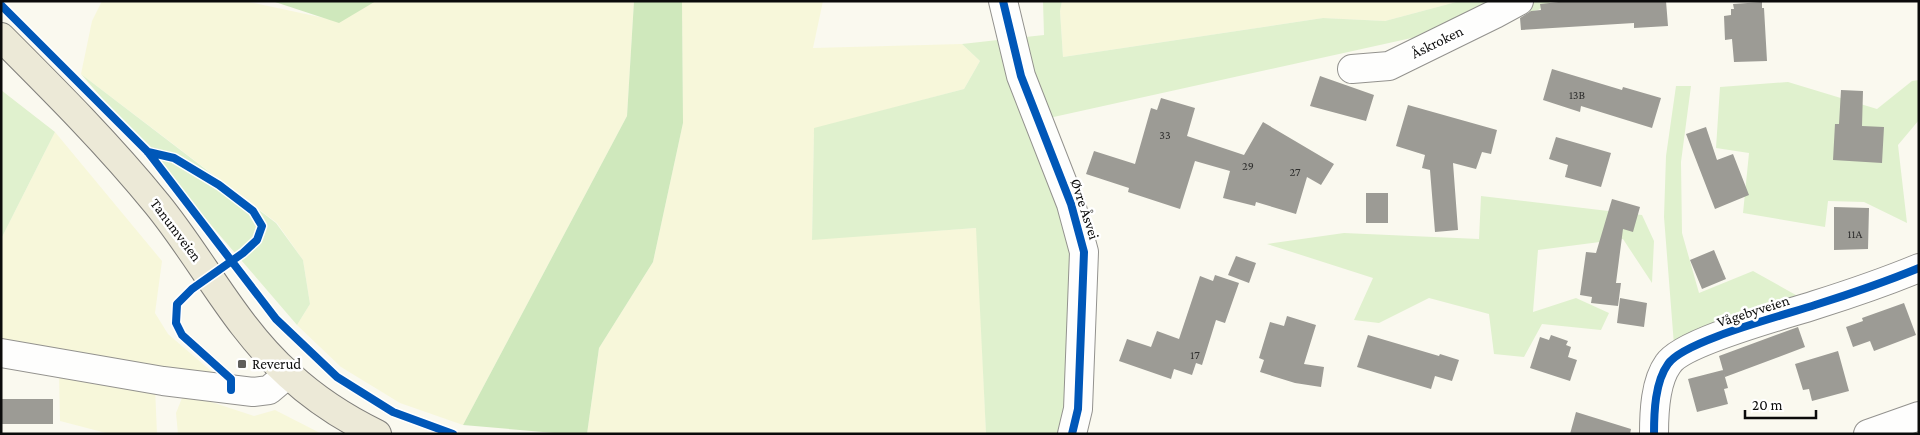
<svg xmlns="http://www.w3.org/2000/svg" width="1920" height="435" font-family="'Crimson Pro',serif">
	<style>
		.farmland { fill: #f7f7da }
		.green { fill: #e0f1ce }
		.forest { fill: #cfe8bc }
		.building { fill: #9c9b95 }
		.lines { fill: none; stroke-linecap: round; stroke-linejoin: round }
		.minor-casing { stroke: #93928e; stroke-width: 30 }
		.major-casing { stroke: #807f7b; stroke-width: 30 }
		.minor { stroke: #fefefd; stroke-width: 28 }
		.major { stroke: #ece9d7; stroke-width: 28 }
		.cycleway-casing { stroke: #fff; stroke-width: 11 }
		.cycleway { stroke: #0057b8; stroke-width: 8 }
		.poi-dot { fill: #5f5e5b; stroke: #fff; stroke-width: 2 }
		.labels { text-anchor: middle; stroke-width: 5; stroke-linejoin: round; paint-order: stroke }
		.number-label { font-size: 12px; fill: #2f2f2e }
		.street-label { font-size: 15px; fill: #0b0b0b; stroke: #fff }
		.poi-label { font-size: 15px; fill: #0b0b0b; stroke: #fff; text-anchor: start }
	</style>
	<rect width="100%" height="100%" fill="#faf9ef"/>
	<!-- farmland -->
	<path class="farmland" d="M102,1H244L329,19L357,1H634L627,116L463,425L400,403L341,367L297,325L310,304L303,260L277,223L81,74L92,21Z
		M682,1H823L813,48L962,44L980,61L964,89L814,129L812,239L977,228L986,434H587L599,348L653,262L683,123Z
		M1062,1H1460L1385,21L1323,18L1063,57L1060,11Z
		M55,132L162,261L155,313L168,334L218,377L1,344V239Z
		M59,372L155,387L157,434H110L60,421Z
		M184,393L254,416L275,410L322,434H178L176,413Z"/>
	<!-- green -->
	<path class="green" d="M1043,1H1062L1060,11L1063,57L1323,18L1385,21L1460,1H1552L1538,10L1049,118L1079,249L1068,434H986L976,228L812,240L814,128L964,89L980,61L962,44L1044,35Z
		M81,74L276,223L303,260L310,304L297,325Z
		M1919,80V120L1898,145L1907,223L1864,202L1828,201L1825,227L1743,213L1749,153L1716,148L1720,87L1788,82L1877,109L1912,81Z
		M1676,86H1691L1681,162L1682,233L1699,293L1753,271L1803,299L1674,345L1664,217L1666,156Z
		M1,90L55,132L1,239Z
		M1481,196L1642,215L1654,241L1652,283L1623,239L1538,250L1533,312L1576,298L1609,313L1601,330L1542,324L1524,357L1494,354L1489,314L1429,298L1379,323L1354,320L1373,278L1267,244L1344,233L1479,239Z"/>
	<!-- forest -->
	<path class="forest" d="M272,1H376L339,23Z
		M634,1H682L683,123L653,262L599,348L587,434H566L463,425L627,116Z"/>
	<!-- building -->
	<path class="building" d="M1568,1H1666L1668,26L1634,28V23L1521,30L1520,18L1531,11L1541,10L1540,4Z
		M1762,2V8H1764L1767,61L1734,62L1732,39L1725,40L1724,16L1731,15V9H1734L1733,4Z
		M1552,69L1622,90L1623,87L1661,98L1652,128L1581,106L1580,112L1543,100Z
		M1320,76L1374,95L1366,121L1310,106Z
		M1841,90L1863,91L1862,126L1884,127L1882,163L1833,160L1835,124H1839Z
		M1161,98L1195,108L1187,136L1244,155L1263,122L1334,164L1321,185L1307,177L1296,214L1256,202L1255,206L1223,198L1230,171L1195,161L1180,209L1128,192L1129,188L1086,174L1094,151L1135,164L1151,108L1157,110Z
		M1408,105L1497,130L1491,154L1482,152L1476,169L1453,163L1458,230L1435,232L1430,170L1422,168L1425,155L1396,146Z
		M1706,127L1717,160L1733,154L1749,195L1715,209L1686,134Z
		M1556,137L1611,153L1601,187L1565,177L1568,165L1549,159Z
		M1366,193H1388V223H1366Z
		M1612,199L1640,207L1633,232L1623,229L1616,283H1621L1618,306L1591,303L1592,297L1580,295L1586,252L1596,253Z
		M1834,207L1869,208L1868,249L1834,250Z
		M1714,250L1726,279L1702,289L1690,260Z
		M1236,256L1256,263L1249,283L1228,275Z
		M1215,275L1239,283L1225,323L1216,320L1202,365L1196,363L1192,375L1174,369L1171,379L1119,361L1127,339L1151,347L1157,331L1179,339L1200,276L1213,281Z
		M1620,298L1647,303L1644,327L1617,323Z
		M1904,303L1916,335L1874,351L1870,341L1853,347L1846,327L1863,321L1862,318Z
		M1287,316L1316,325L1304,364L1324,367L1321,387L1295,383L1260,372L1264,360L1259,358L1270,322L1284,326Z
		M1798,327L1805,347L1725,377L1719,356Z
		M1368,335L1439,356L1440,354L1459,360L1452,381L1435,376L1431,389L1357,367Z
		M1551,335L1568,341L1566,345L1571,347L1568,357L1577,360L1570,381L1530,368L1540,337L1549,340Z
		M1838,351L1849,391L1812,401L1809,389L1803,390L1795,364Z
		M1723,370L1728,388L1724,389L1728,404L1697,412L1688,379Z
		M1,399H53V424H1Z
		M1576,412L1631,429L1630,434H1570Z"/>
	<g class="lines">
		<defs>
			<path id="minor" d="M1003,1L1021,76L1071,204L1084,252L1078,409L1072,434
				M1352,69L1389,66L1495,14L1519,1
				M1,353L163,381L253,392L269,390L288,374
				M1654,434C1654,412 1655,382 1668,364C1683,341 1785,315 1815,305C1850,294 1885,282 1919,268
				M1868,434L1919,416"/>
			<path id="major" d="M1,37C55,91 109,145 157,204C202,259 235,327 289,375C315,399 344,418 377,434"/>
		</defs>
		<!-- minor casing -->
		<use href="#minor" class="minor-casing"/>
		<!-- major casing -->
		<use href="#major" class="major-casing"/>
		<!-- minor -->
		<use href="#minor" class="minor"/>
		<!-- major -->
		<use href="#major" class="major"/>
		<defs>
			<path id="cycleway" d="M1003,1L1021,76L1071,204L1084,252L1078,409L1072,434
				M1,5L148,152L276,319L337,377L393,412L453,434
				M148,152L174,158L219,185L253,211L262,226L257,240L243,253L192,289L177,304L176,323L182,335L231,379V390
				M1654,434C1654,412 1655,382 1668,364C1683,341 1785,315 1815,305C1850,294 1885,282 1919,268"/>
		</defs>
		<!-- cycleway casing -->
		<use href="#cycleway" class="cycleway-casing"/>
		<!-- cycleway -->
		<use href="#cycleway" class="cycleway"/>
	</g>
	<!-- markers -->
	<rect class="poi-dot" x="237" y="359" width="10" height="10" rx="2.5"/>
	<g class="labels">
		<!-- number labels -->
		<g class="number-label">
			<text x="1577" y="99">13B</text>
			<text x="1165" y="139">33</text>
			<text x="1248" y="170">29</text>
			<text x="1295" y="176">27</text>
			<text x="1855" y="238">11A</text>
			<text x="1195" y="359">17</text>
		</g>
		<!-- street labels -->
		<g class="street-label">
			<text transform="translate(1437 42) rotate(-26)" y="5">Åskroken</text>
			<text transform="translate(1085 209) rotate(72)" y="5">Øvre Åsvei</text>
			<text transform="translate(176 230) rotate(53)" y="5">Tanumveien</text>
			<text transform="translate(1753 311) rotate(-18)" y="5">Vågebyveien</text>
		</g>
		<!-- poi labels -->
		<g class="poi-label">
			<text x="252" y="369">Reverud</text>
		</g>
	</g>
	<!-- border -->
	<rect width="1920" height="435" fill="none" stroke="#0b0b0b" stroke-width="5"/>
	<!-- scale -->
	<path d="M1745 410v8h71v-8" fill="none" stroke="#0b0b0b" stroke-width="2.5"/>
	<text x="1752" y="410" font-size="15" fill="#0b0b0b" stroke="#ffffff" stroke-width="4" paint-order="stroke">20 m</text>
</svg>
